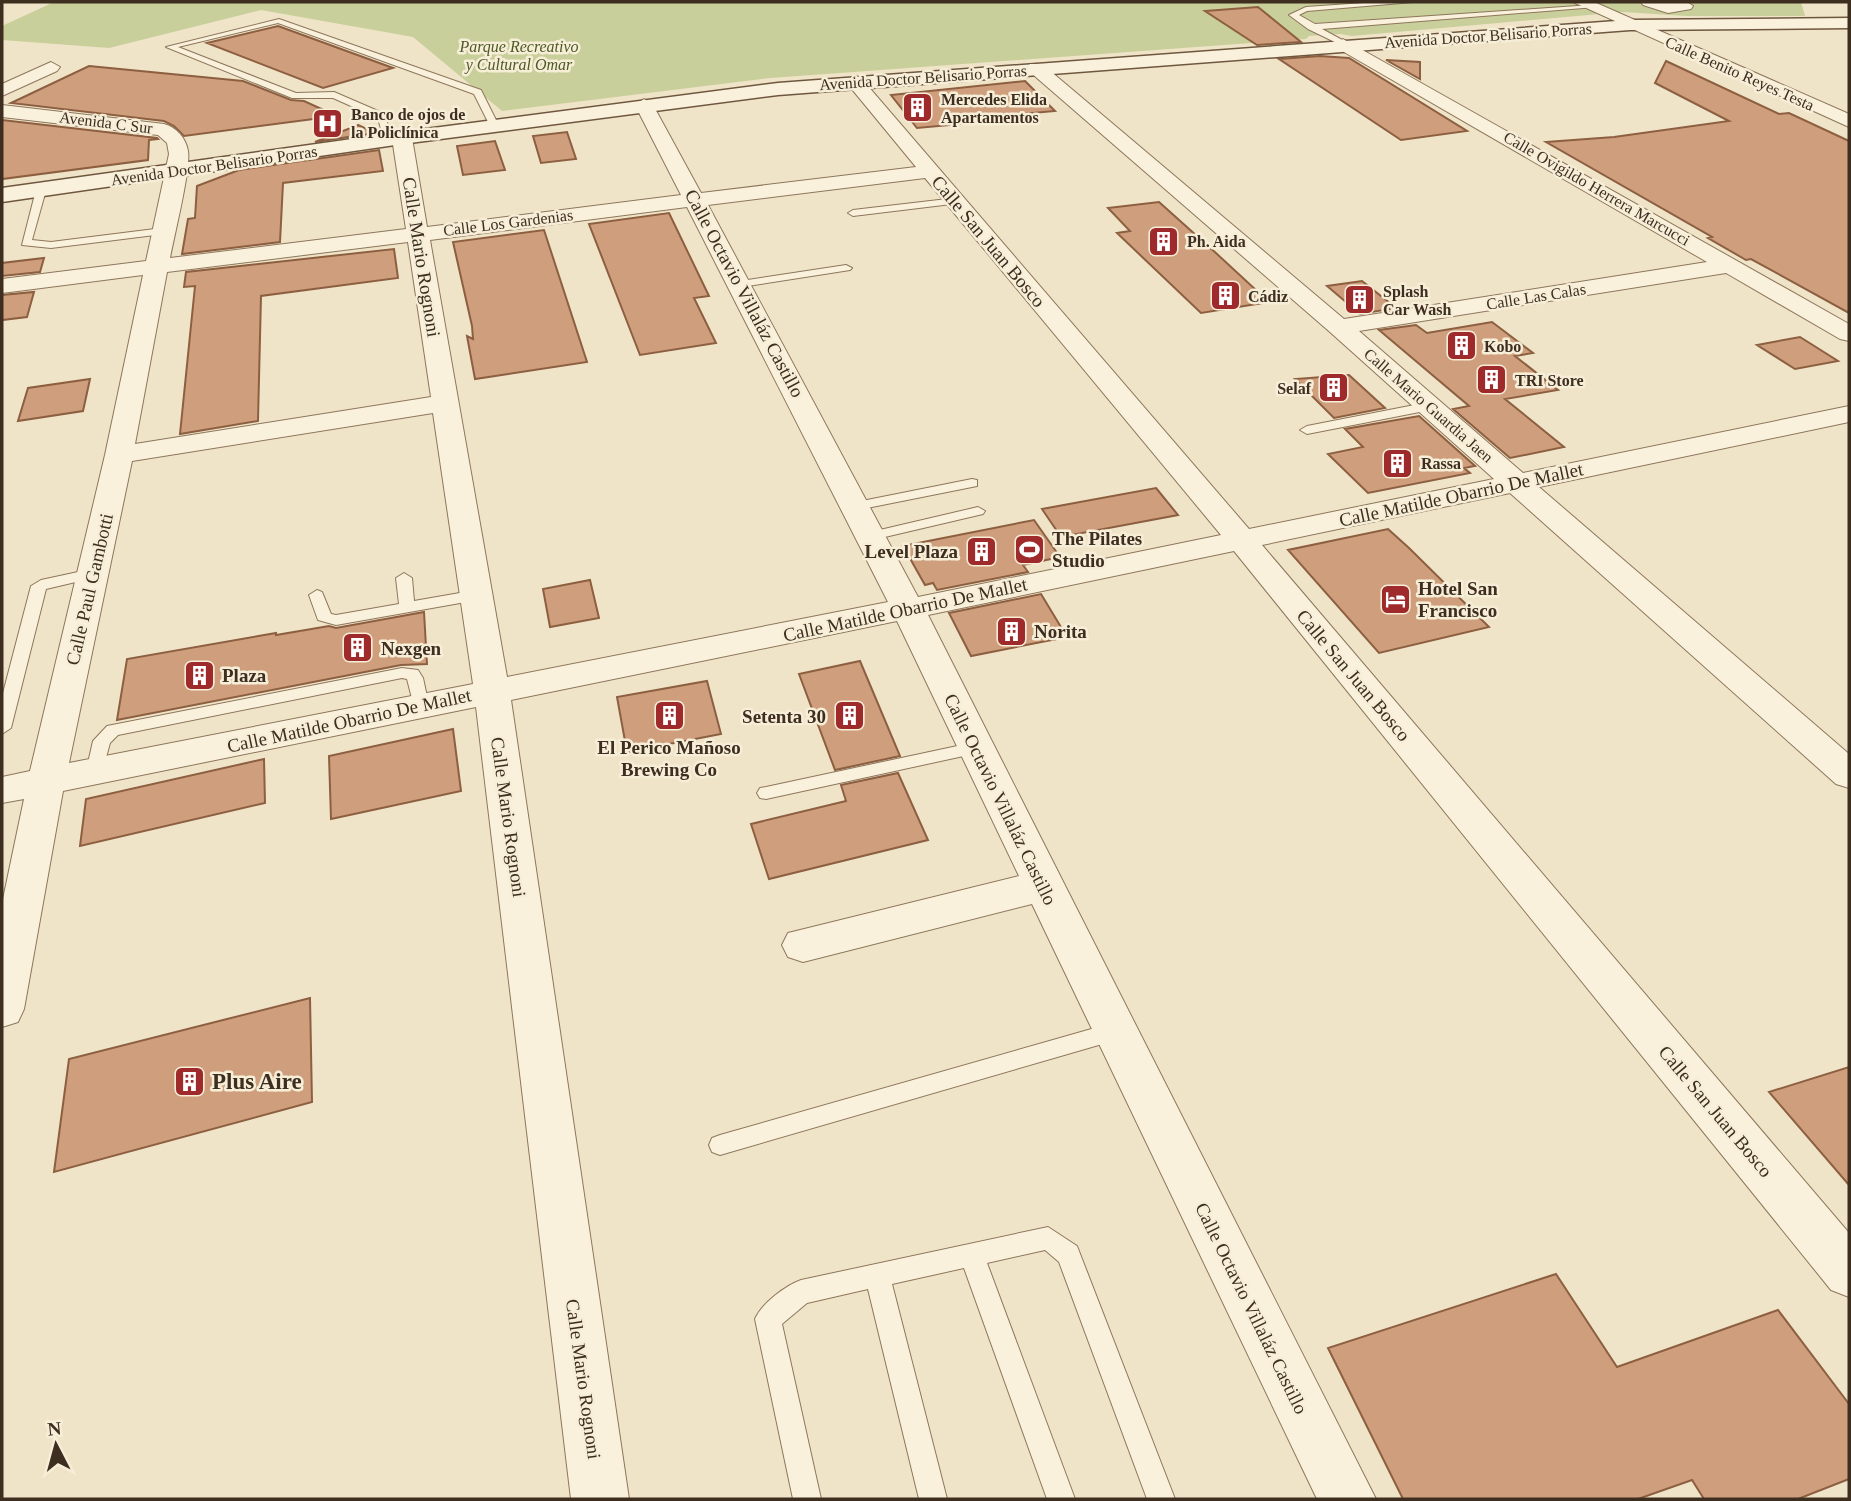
<svg xmlns="http://www.w3.org/2000/svg" width="1851" height="1501" font-family="Georgia,serif">
	<style>
		.green { fill: #c9cf9b }
		.building { fill: #cf9f7d; stroke: #8d5f41; stroke-width: 2 }
		.lines { fill: none; stroke-linecap: round; stroke-linejoin: round }
		.lane-casing { stroke: #8d765c; stroke-width: 2 }
		.street-casing { stroke: #8d765c; stroke-width: 2 }
		.secondary-casing { stroke: #6f573f; stroke-width: 3 }
		.lane { fill: #faf1dc; fill-rule: evenodd }
		.street { fill: #faf1dc; fill-rule: evenodd }
		.secondary { fill: #faf1dc; fill-rule: evenodd }
		.labels { text-anchor: middle; stroke-width: 5; stroke-linejoin: round; paint-order: stroke }
		.far-street-label { font-size: 16px; fill: #3d2e20; stroke: #f7eed8 }
		.far-park-label { font-size: 16px; font-style: italic; fill: #4d5a26; stroke: #f7eed8 }
		.far-poi-label { font-size: 16px; font-weight: bold; fill: #3d2e20; stroke: #f7eed8; text-anchor: start }
		.street-label { font-size: 19px; fill: #3d2e20; stroke: #f7eed8 }
		.poi-label { font-size: 19px; font-weight: bold; fill: #3d2e20; stroke: #f7eed8; text-anchor: start }
		.near-poi-label { font-size: 23px; font-weight: bold; fill: #3d2e20; stroke: #f7eed8; text-anchor: start }
	</style>
	<rect width="100%" height="100%" fill="#f0e4c8"/>
	<!-- green -->
	<path class="green" d="M54,2H1801L1805,16H1687L1622,12L1352,36L1340,34L1309,36L1306,39L771,78L502,111L413,37L261,10L109,48L2,40V26Z"/>
	<!-- building -->
	<path class="building" d="M1258,7L1301,42L1257,45L1205,11Z
		M278,26L393,68L323,88L207,43Z
		M1320,56L1349,58L1467,131L1401,140L1279,59Z
		M1386,60L1420,62V79Z
		M1666,61L1779,114L1789,113L1849,141V313L1751,259L1746,260L1708,238L1712,237L1546,142L1614,137L1729,121L1655,83Z
		M89,66L243,81L291,100L304,101L337,116L184,136L174,126L164,121L11,103Z
		M1025,81L1055,111L957,120L961,124L917,128L891,95Z
		M2,120L157,138L158,139L149,140L148,160L2,179Z
		M358,125L375,133L315,142Z
		M567,132L576,159L541,163L533,136Z
		M495,141L505,170L463,175L457,146Z
		M379,150L383,171L283,183L280,242L182,254L188,219L195,218L197,186L239,170Z
		M1159,202L1217,254L1269,302L1201,313L1117,233L1130,231L1108,208Z
		M669,213L709,296L694,298L716,343L640,355L589,224Z
		M544,230L587,362L475,379L467,336L473,339L472,326L453,242Z
		M394,249L398,278L261,296L258,421L180,434L195,286L184,287L186,272Z
		M44,258L40,272L2,276V263Z
		M1362,281L1396,308L1360,314L1327,286Z
		M34,292L27,317L2,320V295Z
		M1492,322L1533,353L1515,356L1558,390L1505,399L1564,447L1510,458L1453,409L1469,406L1379,330L1416,325L1427,333Z
		M1800,337L1838,361L1795,369L1757,345Z
		M1349,375L1385,408L1334,418L1295,379Z
		M90,379L83,411L18,421L28,388Z
		M1419,416L1475,466L1464,468L1470,473L1368,493L1328,454L1363,447L1345,429Z
		M1156,488L1178,515L1061,537L1042,509Z
		M1034,520L1060,557L1023,565L1028,572L937,590L933,583L925,585L903,546Z
		M1388,529L1409,548L1489,627L1379,653L1288,550Z
		M590,580L599,618L550,627L543,589Z
		M1041,594L1067,637L971,656L949,613Z
		M424,612L427,664L401,665L117,720L127,659L276,633V635L329,626L336,628Z
		M860,661L900,756L835,770L799,674Z
		M707,681L721,734L627,752L617,697Z
		M453,729L461,791L331,819L329,756Z
		M264,759L265,803L80,846L86,799Z
		M898,773L928,840L769,879L751,824L846,801L841,785Z
		M310,998L312,1102L54,1172L69,1059Z
		M1849,1067V1185L1769,1092Z
		M1556,1274L1617,1367L1778,1310L1849,1404V1479L1798,1499H1704L1692,1480L1638,1499H1403L1328,1348Z"/>
	<g class="lines">
		<defs>
			<path id="lane" d="M1379,2H1413L1307,11L1299,15L1315,24L1592,5L1596,7L1322,29L1346,42L1343,46L1308,29L1289,15L1306,7Z
				M279,19L481,90L499,126L491,128L474,94L278,23L178,47L296,93L334,92L385,114L392,142L384,140L378,118L333,98H292L166,47Z
				M41,187L46,190L32,240L51,242L163,228L168,231L163,234L51,248L22,245L36,190Z
				M956,198L961,201L960,203L853,216L848,213L853,210Z
				M846,265L852,268L850,270L741,287L735,284L741,281Z
				M1430,402L1436,406L1435,409L1307,434L1300,430L1307,426Z
				M972,479L977,480V486L857,510L850,506L857,502Z
				M978,507L985,511L983,514L872,540L865,536L867,533Z
				M92,569L97,571L100,574L97,577L46,589L11,728L2,734V697L31,586L41,580Z
				M404,573L412,578L414,601L477,590L485,595L477,600L336,625L318,620L309,595L317,590L322,592L331,614L336,615L399,604L396,578Z
				M402,668L418,670L423,678L429,706L427,710H415L407,679L402,678L118,735L110,743L101,776H89L86,772L93,741L107,726Z
				M976,742L982,744L985,748L982,752L766,799L760,798L757,793L760,788L766,787Z
				M1116,1022L1124,1025L1127,1031L1124,1037L1116,1040L720,1155L712,1152L709,1145L712,1138L720,1135Z
				M1048,1227L1077,1246L1175,1499H1147L1059,1262L1045,1250L987,1263L1075,1499H1047L964,1268L892,1284L947,1499H919L868,1289L807,1303L782,1324L821,1499H793L755,1319C762,1303 785,1286 801,1280Z"/>
			<path id="street" d="M1573,2H1594L1849,114V127Z
				M1641,2H1687L1693,6L1691,9L1668,13L1643,5Z
				M1343,39L1849,324V341L1840,339L1726,273L1359,331L1523,473L1849,406V422L1539,487L1849,754V788L1836,784L1510,493L1262,545L1849,1233V1297L1831,1290L1234,551L928,615L1376,1499H1317L1032,904L803,962L788,957L782,945L788,933L1019,876L897,621L511,700L629,1499H571L476,707L63,791L24,1009L18,1022L2,1027V904L24,799L2,803V777L30,771L105,455L143,275L2,293V279L146,261L169,154L167,143L158,135L2,117V105L164,124C176,127 186,138 188,151C191,169 174,236 170,258L406,229L392,138L402,132L412,138L427,227L681,195L635,105L644,99L653,105L701,193L916,167L846,82L855,77L861,78L1249,529L1494,479L1330,332L1030,72L1027,68L1030,64H1042L1344,319L1707,262L1337,48L1335,44ZM925,178L1221,535L918,597L708,205ZM687,207L888,602L507,677L430,240ZM408,242L431,397L135,444L167,272ZM433,413L473,684L69,763L132,461Z
				M51,62L60,67L57,71L2,96V84Z"/>
			<path id="secondary" d="M1849,18V28L1630,30L778,95L402,144L2,202V188L402,132L778,83L1630,20Z"/>
		</defs>
		<!-- lane casing -->
		<use href="#lane" class="lane-casing"/>
		<!-- street casing -->
		<use href="#street" class="street-casing"/>
		<!-- secondary casing -->
		<use href="#secondary" class="secondary-casing"/>
		<!-- lane -->
		<use href="#lane" class="lane"/>
		<!-- street -->
		<use href="#street" class="street"/>
		<!-- secondary -->
		<use href="#secondary" class="secondary"/>
	</g>
	<!-- icons -->
	<defs>
		<symbol id="building-square" viewBox="-11 -11 22 22"><rect x="-9" y="-9" width="18" height="18" rx="4" fill="#9e2a2b" stroke="#f7eed8"/><path d="M-4-6H4V6H1V3H-1V6H-4ZM-2.5-4.3h1.7v1.8h-1.7ZM.8-4.3h1.7v1.8H.8ZM-2.5-1h1.7V.8h-1.7ZM.8-1h1.7V.8H.8Z" fill="#fff"/></symbol>
		<symbol id="hospital-square" viewBox="-11 -11 22 22"><rect x="-9" y="-9" width="18" height="18" rx="4" fill="#9e2a2b" stroke="#f7eed8"/><path d="M-5-5h3v3.5h4V-5h3V5h-3V1.5h-4V5h-3Z" fill="#fff"/></symbol>
		<symbol id="stadium-square" viewBox="-11 -11 22 22"><rect x="-9" y="-9" width="18" height="18" rx="4" fill="#9e2a2b" stroke="#f7eed8"/><path d="M0-5a6.5 5 0 1 0 0 10a6.5 5 0 1 0 0-10ZM-3.5-1.8h7v3.6h-7Z" fill="#fff"/></symbol>
		<symbol id="hotel-square" viewBox="-11 -11 22 22"><rect x="-9" y="-9" width="18" height="18" rx="4" fill="#9e2a2b" stroke="#f7eed8"/><path d="M-6-4.5h1.5V1H6V5H4.5V3h-9V5H-6ZM-4 0a1.8 1.8 0 1 1 3.6 0ZM.5 0V-2.5h3Q6-2.5 6 0Z" fill="#fff"/></symbol>
	</defs>
	<g fill-rule="evenodd">
		<use href="#building-square" x="900" y="90" width="35" height="35"/>
		<use href="#hospital-square" x="310" y="106" width="35" height="35"/>
		<use href="#building-square" x="1146" y="224" width="35" height="35"/>
		<use href="#building-square" x="1208" y="278" width="35" height="35"/>
		<use href="#building-square" x="1342" y="282" width="35" height="35"/>
		<use href="#building-square" x="1444" y="328" width="35" height="35"/>
		<use href="#building-square" x="1474" y="362" width="35" height="35"/>
		<use href="#building-square" x="1316" y="370" width="35" height="35"/>
		<use href="#building-square" x="1380" y="446" width="35" height="35"/>
		<use href="#stadium-square" x="1012" y="532" width="35" height="35"/>
		<use href="#building-square" x="964" y="534" width="35" height="35"/>
		<use href="#hotel-square" x="1378" y="582" width="35" height="35"/>
		<use href="#building-square" x="994" y="614" width="35" height="35"/>
		<use href="#building-square" x="340" y="630" width="35" height="35"/>
		<use href="#building-square" x="182" y="658" width="35" height="35"/>
		<use href="#building-square" x="652" y="698" width="35" height="35"/>
		<use href="#building-square" x="832" y="698" width="35" height="35"/>
		<use href="#building-square" x="172" y="1064" width="35" height="35"/>
	</g>
	<g class="labels">
		<!-- far-street labels -->
		<g class="far-street-label">
			<text transform="translate(1488 35) rotate(-4)" y="6">Avenida Doctor Belisario Porras</text>
			<text transform="translate(1740 73) rotate(24)" y="6">Calle Benito Reyes Testa</text>
			<text transform="translate(923 77) rotate(-4)" y="6">Avenida Doctor Belisario Porras</text>
			<text transform="translate(106 122) rotate(7)" y="6">Avenida C Sur</text>
			<text transform="translate(214 165) rotate(-8)" y="6">Avenida Doctor Belisario Porras</text>
			<text transform="translate(1597 188) rotate(30)" y="6">Calle Ovigildo Herrera Marcucci</text>
			<text transform="translate(508 222) rotate(-7)" y="6">Calle Los Gardenias</text>
			<text transform="translate(1536 296) rotate(-9)" y="6">Calle Las Calas</text>
			<text transform="translate(1429 405) rotate(41)" y="6">Calle Mario Guardia Jaen</text>
		</g>
		<!-- far-park labels -->
		<g class="far-park-label">
			<text x="519" y="52">Parque Recreativo<tspan x="519" dy="18">y Cultural Omar</tspan></text>
		</g>
		<!-- far-poi labels -->
		<g class="far-poi-label">
			<text x="941" y="105">Mercedes Elida<tspan x="941" dy="18">Apartamentos</tspan></text>
			<text x="351" y="120">Banco de ojos de<tspan x="351" dy="18">la Policlínica</tspan></text>
			<text x="1187" y="247">Ph. Aida</text>
			<text x="1383" y="297">Splash<tspan x="1383" dy="18">Car Wash</tspan></text>
			<text x="1248" y="302">Cádiz</text>
			<text x="1484" y="352">Kobo</text>
			<text x="1515" y="386">TRI Store</text>
			<text x="1311" y="394" text-anchor="end">Selaf</text>
			<text x="1421" y="469">Rassa</text>
		</g>
		<!-- street labels -->
		<g class="street-label">
			<text transform="translate(989 241) rotate(50)" y="7">Calle San Juan Bosco</text>
			<text transform="translate(422 257) rotate(81)" y="7">Calle Mario Rognoni</text>
			<text transform="translate(745 293) rotate(62)" y="7">Calle Octavio Villaláz Castillo</text>
			<text transform="translate(1461 494) rotate(-12)" y="7">Calle Matilde Obarrio De Mallet</text>
			<text transform="translate(89 589) rotate(-77)" y="7">Calle Paul Gambotti</text>
			<text transform="translate(905 609) rotate(-12)" y="7">Calle Matilde Obarrio De Mallet</text>
			<text transform="translate(1354 675) rotate(50)" y="7">Calle San Juan Bosco</text>
			<text transform="translate(349 720) rotate(-12)" y="7">Calle Matilde Obarrio De Mallet</text>
			<text transform="translate(1001 799) rotate(64)" y="7">Calle Octavio Villaláz Castillo</text>
			<text transform="translate(509 817) rotate(82)" y="7">Calle Mario Rognoni</text>
			<text transform="translate(1716 1111) rotate(50)" y="7">Calle San Juan Bosco</text>
			<text transform="translate(1252 1308) rotate(64)" y="7">Calle Octavio Villaláz Castillo</text>
			<text transform="translate(584 1379) rotate(82)" y="7">Calle Mario Rognoni</text>
		</g>
		<!-- poi labels -->
		<g class="poi-label">
			<text x="1052" y="545">The Pilates<tspan x="1052" dy="22">Studio</tspan></text>
			<text x="958" y="558" text-anchor="end">Level Plaza</text>
			<text x="1418" y="595">Hotel San<tspan x="1418" dy="22">Francisco</tspan></text>
			<text x="1034" y="638">Norita</text>
			<text x="381" y="655">Nexgen</text>
			<text x="222" y="682">Plaza</text>
			<text x="826" y="723" text-anchor="end">Setenta 30</text>
			<text x="669" y="754" text-anchor="middle">El Perico Mañoso<tspan x="669" dy="22">Brewing Co</tspan></text>
		</g>
		<!-- near-poi labels -->
		<g class="near-poi-label">
			<text x="212" y="1089">Plus Aire</text>
		</g>
	</g>
	<!-- border -->
	<rect width="1851" height="1501" fill="none" stroke="#3d2e20" stroke-width="7"/>
	<!-- north arrow -->
	<g transform="translate(56 1445) rotate(354)" stroke="#f7eed8" stroke-width="5" paint-order="stroke">
	<path d="M0-5L12 26L0 18L-12 26Z" fill="#3d2e20"/>
	<text y="-10" font-size="19" font-weight="bold" text-anchor="middle" fill="#3d2e20">N</text>
	</g>
</svg>
